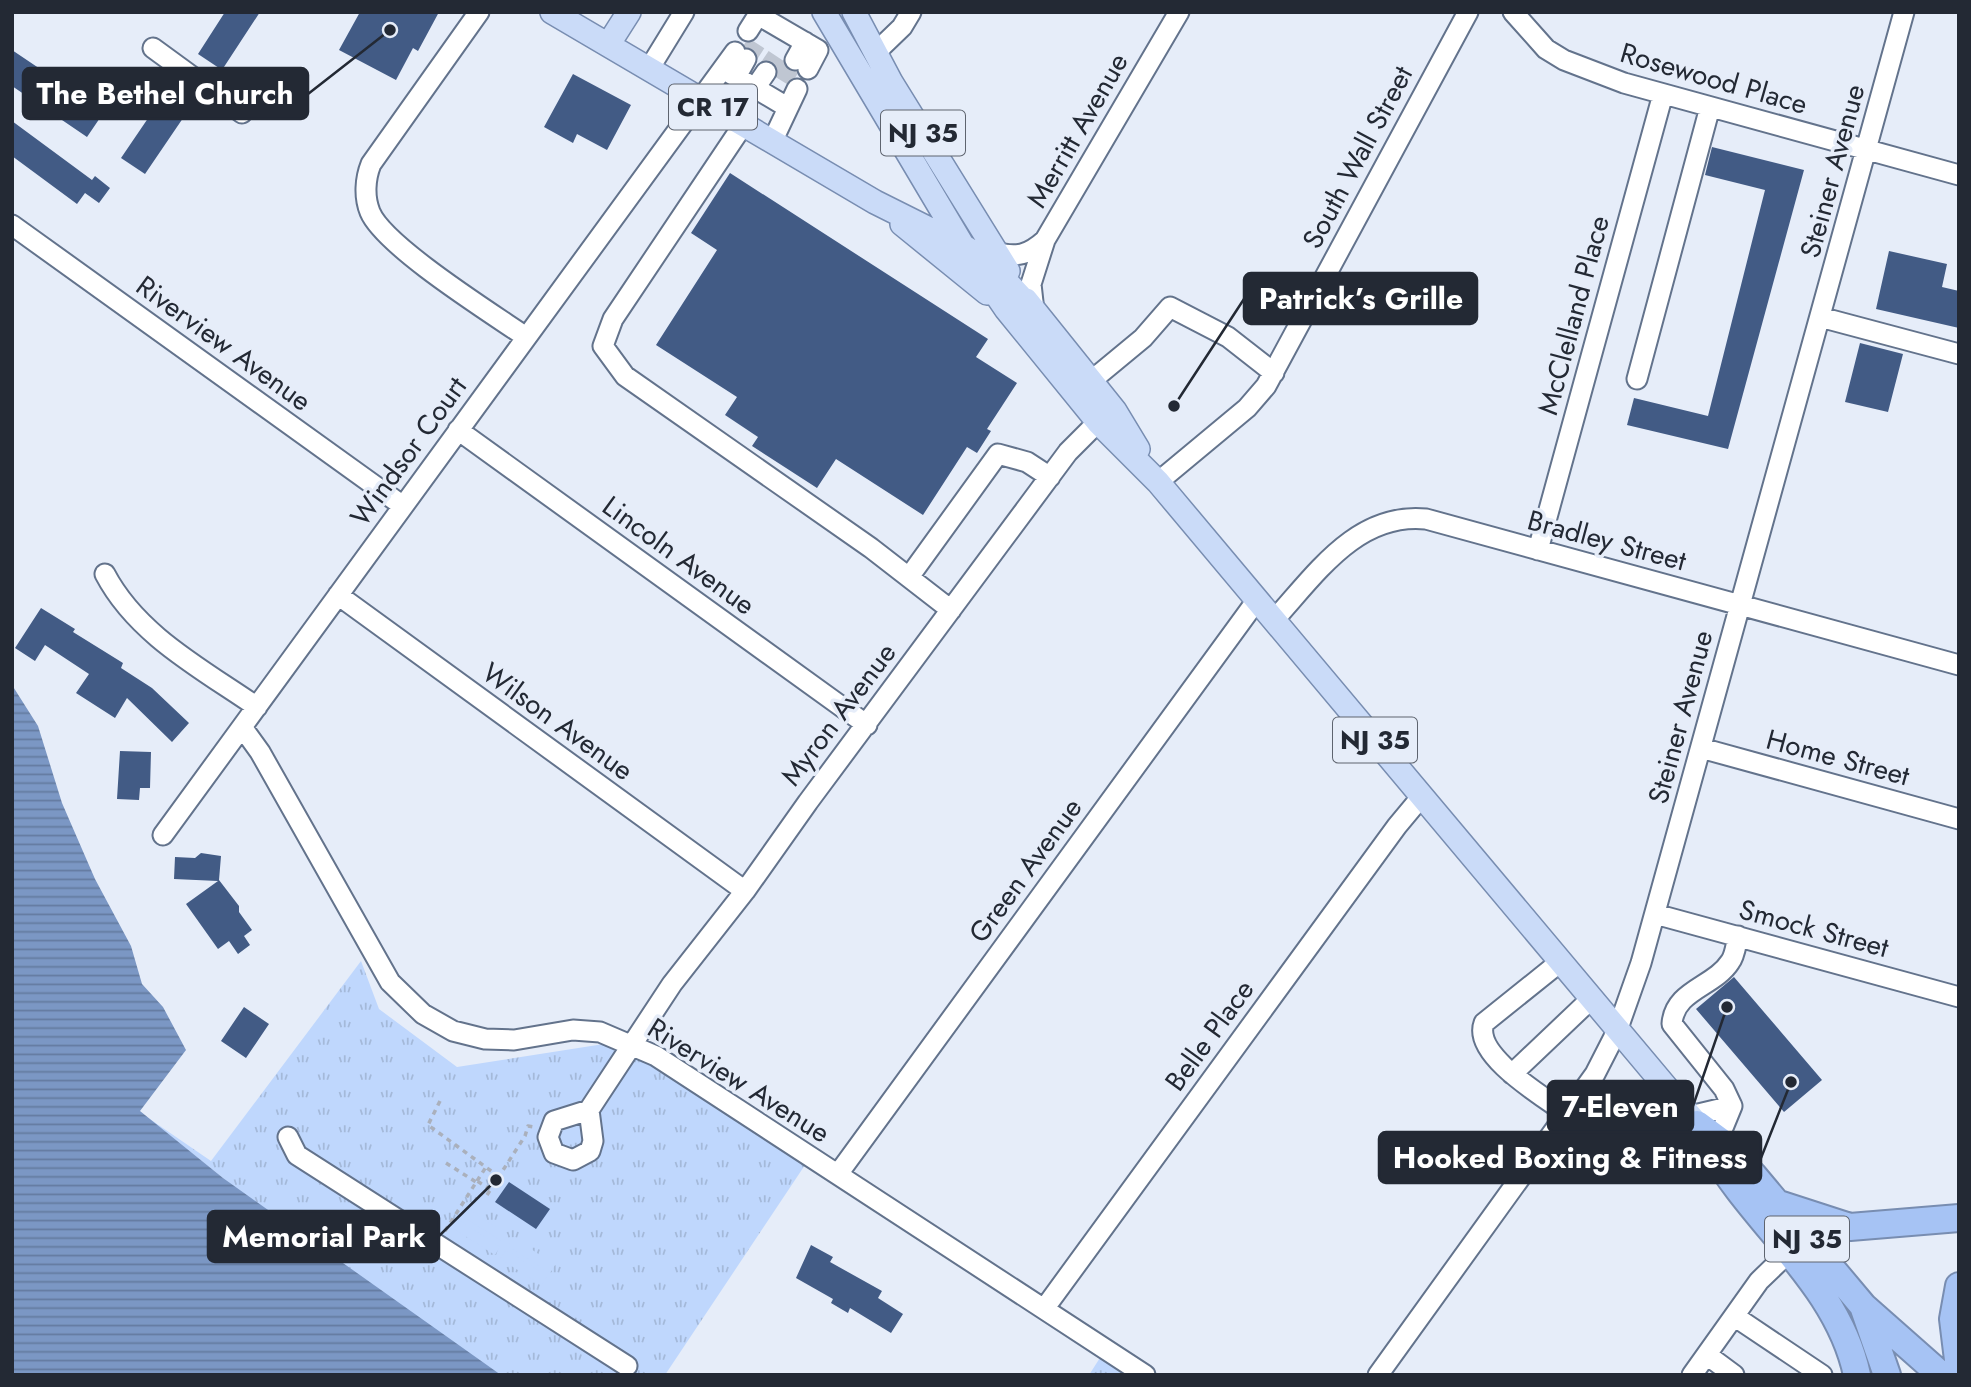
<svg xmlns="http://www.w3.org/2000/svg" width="1971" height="1387" font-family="Jost,sans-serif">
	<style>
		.park { fill: url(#park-tufts) }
		.pitch { fill: #bfd7fd }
		.water { fill: url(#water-rules) }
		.building { fill: #425b85 }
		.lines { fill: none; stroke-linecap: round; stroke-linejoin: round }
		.minor-tunnel { stroke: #bfc6d2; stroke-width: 19; stroke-dasharray: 19 10; stroke-linecap: butt }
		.minor-casing { stroke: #63738c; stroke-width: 23 }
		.major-casing { stroke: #788db1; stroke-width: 26 }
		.highway-casing { stroke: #788db1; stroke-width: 30 }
		.path { stroke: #aab0bc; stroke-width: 3.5; stroke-dasharray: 5 5; stroke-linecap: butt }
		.minor { stroke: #fff; stroke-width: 19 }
		.major { stroke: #cadbf8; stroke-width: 23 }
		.highway { stroke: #a6c3f4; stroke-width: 26 }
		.labels { text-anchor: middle; stroke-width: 7; stroke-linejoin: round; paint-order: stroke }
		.shield { fill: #e6edf9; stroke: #5e646f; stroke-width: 2 }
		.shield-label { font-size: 26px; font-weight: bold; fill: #232934 }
		.street-label { font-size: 28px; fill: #232934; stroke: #e6edf9 }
		.leader { fill: none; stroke: #232934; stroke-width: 2.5 }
		.callout-dot { fill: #232934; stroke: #e6edf9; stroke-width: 2.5 }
		.callout { fill: #232934; stroke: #232934; stroke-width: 2.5 }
		.callout-label { font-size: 30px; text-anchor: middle; font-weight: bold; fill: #fff }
	</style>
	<defs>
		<pattern id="park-tufts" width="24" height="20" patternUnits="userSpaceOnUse" patternTransform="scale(1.75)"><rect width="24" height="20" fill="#bfd7fd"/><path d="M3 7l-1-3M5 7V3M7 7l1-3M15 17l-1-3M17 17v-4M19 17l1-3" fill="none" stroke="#a4b9d9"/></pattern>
		<pattern id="water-rules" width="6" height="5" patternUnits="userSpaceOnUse" patternTransform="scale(1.75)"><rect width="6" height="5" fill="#7b97c4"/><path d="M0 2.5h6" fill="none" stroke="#647ba0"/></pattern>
	</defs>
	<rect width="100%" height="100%" fill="#e6edf9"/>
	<!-- park -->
	<path class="park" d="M361,961L379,1009L457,1067L623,1041L809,1159L665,1375H469L144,1115L211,1161Z
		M1105,1350L1143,1375H1089Z"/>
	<!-- pitch -->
	<path class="pitch" d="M467,1208L508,1235L503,1242L462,1216Z
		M459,1220L500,1247L495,1255L454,1229Z
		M513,1237L555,1265L550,1273L508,1246Z
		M506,1250L547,1276L542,1285L500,1259Z"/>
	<!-- water -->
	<path class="water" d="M12,685L38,726L62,803L95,879L131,946L142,984L163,1007L186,1050L140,1111L223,1178L501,1375H12Z"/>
	<!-- building -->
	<path class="building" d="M225,12H260L222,70L198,54Z
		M360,12H439L418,51L413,48L396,80L339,50Z
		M12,50L104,112L87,137L12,86Z
		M573,74L631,105L607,150L577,134L573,143L544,127Z
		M172,83L196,99L145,174L121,158Z
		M12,121L92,180L95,176L110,188L99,203L85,193L77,204L12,156Z
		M1712,147L1804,170L1728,449L1627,425L1634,398L1708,416L1765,190L1705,175Z
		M730,173L988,339L976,357L1017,383L987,429L991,431L977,453L967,447L923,515L836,459L817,488L752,446L758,437L725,415L737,397L656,345L717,250L691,233Z
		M1889,251L1947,264L1942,287L1959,291V328L1876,309Z
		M1860,343L1903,354L1888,412L1845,402Z
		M41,608L75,629L73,632L123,663L121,668L152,688L189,723L172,742L127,698L115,718L76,693L89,674L45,645L35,661L15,648Z
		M120,751L151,752L150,788H140L139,800L117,799Z
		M201,853L221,856L219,880L239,906V912L252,930L244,936L250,945L238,954L229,941L218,949L186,904L218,881L174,879L175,857L195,858Z
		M1734,977L1822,1080L1784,1112L1696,1009Z
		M244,1007L269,1024L246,1058L221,1041Z
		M509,1182L550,1209L536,1229L495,1202Z
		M811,1245L833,1257L830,1262L882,1291L878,1298L903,1314L891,1333L850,1308L848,1313L831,1303L833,1299L796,1278Z"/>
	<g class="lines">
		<!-- minor-tunnel -->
		<path class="minor-tunnel" d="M746,59L759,39
			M766,72L780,51
			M782,81L795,60"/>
		<defs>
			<path id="minor" d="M479,12L371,164C365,179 364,197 370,212C384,246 491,313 526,337
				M1513,12L1546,49L1564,60L1624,83L1959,175
				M758,15L818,50L808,69
				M748,31L760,12
				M153,48L242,113
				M875,53L902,27L911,12
				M795,60L805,42
				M649,69L684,12
				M723,69L787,107
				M736,77L746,59
				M755,88L766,72
				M743,125L613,319L603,346L625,376L871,548L951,610
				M772,142L797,89
				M12,225L403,506
				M995,252C1017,258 1028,255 1045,240
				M1034,311L1031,284L1045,240L1179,12
				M1820,317L1959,354
				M1637,379L1710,107
				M1091,381L1143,338L1170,307L1228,337L1274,373
				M458,430L867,725
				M1158,482L1247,408L1266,386L1468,12
				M1538,550L1663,94
				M105,574C137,635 202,669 257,707
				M909,577L998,454L1027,462L1050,477
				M338,595L745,891
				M1274,620C1316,574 1357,512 1426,519L1959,665
				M242,727L260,752L390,982L423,1014L453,1031L485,1039L514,1040L573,1030L600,1032L656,1056L1145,1375
				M1701,748L1959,819
				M163,835L735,52
				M1655,914L1959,997
				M1560,962L1484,1023C1472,1055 1544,1097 1566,1113
				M1512,1074L1591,999
				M1732,1106L1724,1089L1672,1024C1674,990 1714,987 1730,962C1735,956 1736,944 1738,936
				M589,1110L672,984L745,891L808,802L1068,452L1098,422
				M589,1110L593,1141L590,1151L573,1160L554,1153L548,1137L554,1121Z
				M1690,1116L1732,1106L1718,1140
				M288,1137L297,1155L627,1366
				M838,1174L1257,600
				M1044,1309L1397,826L1422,796
				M1734,1316L1822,1375
				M1707,1355L1734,1375
				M1378,1375L1595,1074L1617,1031L1641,963L1904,12
				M1692,1375L1759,1281L1788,1253"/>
			<path id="major" d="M552,12L875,202L963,246L989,263L1034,311
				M824,12L963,246L1006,309L1098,422L1158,482L1697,1124
				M854,12L891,82L1008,271
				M608,45L629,12
				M902,224L987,293
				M1026,300L1115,411L1138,449"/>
			<path id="highway" d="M1697,1124L1724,1144L1753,1175L1863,1306L1887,1375
				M1710,1147C1754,1225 1838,1284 1857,1375
				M1779,1204L1850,1227L1959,1218
				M1959,1286L1953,1319L1959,1368
				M1864,1307L1941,1375"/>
		</defs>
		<!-- minor casing -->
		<use href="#minor" class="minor-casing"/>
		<!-- major casing -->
		<use href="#major" class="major-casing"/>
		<!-- highway casing -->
		<use href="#highway" class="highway-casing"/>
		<!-- path -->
		<path class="path" d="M440,1101L428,1125L498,1176
			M446,1163L476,1182
			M477,1181L486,1167
			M487,1195L525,1136L528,1126L534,1127
			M445,1231L477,1181L490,1189"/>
		<!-- minor -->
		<use href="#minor" class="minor"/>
		<!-- major -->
		<use href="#major" class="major"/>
		<!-- highway -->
		<use href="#highway" class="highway"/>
	</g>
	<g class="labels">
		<!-- shield labels -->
		<g class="shield">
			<rect x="669" y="84.5" width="88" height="45" rx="5"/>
			<rect x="881" y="110.5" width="84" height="45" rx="5"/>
			<rect x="1333" y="717.5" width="84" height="45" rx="5"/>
			<rect x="1765" y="1216.5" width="84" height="45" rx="5"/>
		</g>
		<g class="shield-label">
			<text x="713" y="116">CR 17</text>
			<text x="923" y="142">NJ 35</text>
			<text x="1375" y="749">NJ 35</text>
			<text x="1807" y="1248">NJ 35</text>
		</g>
		<!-- street labels -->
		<g class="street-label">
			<text transform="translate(1714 78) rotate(16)" y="10">Rosewood Place</text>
			<text transform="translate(1077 130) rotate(-60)" y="10">Merritt Avenue</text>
			<text transform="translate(1357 157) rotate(-62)" y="10">South Wall Street</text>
			<text transform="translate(1832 171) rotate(-75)" y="10">Steiner Avenue</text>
			<text transform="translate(1573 315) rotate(-75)" y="10">McClelland Place</text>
			<text transform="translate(224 343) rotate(36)" y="10">Riverview Avenue</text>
			<text transform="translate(408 451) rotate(-54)" y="10">Windsor Court</text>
			<text transform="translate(1607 540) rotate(15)" y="10">Bradley Street</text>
			<text transform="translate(679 555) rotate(36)" y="10">Lincoln Avenue</text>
			<text transform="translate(838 714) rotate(-53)" y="10">Myron Avenue</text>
			<text transform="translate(1680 717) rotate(-75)" y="10">Steiner Avenue</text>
			<text transform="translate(558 721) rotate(36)" y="10">Wilson Avenue</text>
			<text transform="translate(1838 757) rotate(15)" y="10">Home Street</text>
			<text transform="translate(1025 870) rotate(-54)" y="10">Green Avenue</text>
			<text transform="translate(1814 928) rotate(15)" y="10">Smock Street</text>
			<text transform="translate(1209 1035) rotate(-54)" y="10">Belle Place</text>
			<text transform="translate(739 1080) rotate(32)" y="10">Riverview Avenue</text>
		</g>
	</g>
	<!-- callouts -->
	<path class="leader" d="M390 30L308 94M1174 406L1244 299M1727 1007L1693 1106M1791 1082L1761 1158M496 1180L439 1236"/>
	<g class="callout-dot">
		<circle cx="390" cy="30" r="7"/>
		<circle cx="1174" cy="406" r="7"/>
		<circle cx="1727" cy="1007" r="7"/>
		<circle cx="1791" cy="1082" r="7"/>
		<circle cx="496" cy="1180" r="7"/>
	</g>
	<g class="callout">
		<rect x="23" y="68" width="285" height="51" rx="7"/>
		<rect x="1244" y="273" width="233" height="51" rx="7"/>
		<rect x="1548" y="1081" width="145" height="51" rx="7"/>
		<rect x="1379" y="1132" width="382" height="51" rx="7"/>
		<rect x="208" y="1211" width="231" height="51" rx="7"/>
	</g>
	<g class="callout-label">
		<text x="165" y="104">The Bethel Church</text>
		<text x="1361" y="309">Patrick’s Grille</text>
		<text x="1620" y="1117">7-Eleven</text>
		<text x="1570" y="1168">Hooked Boxing &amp; Fitness</text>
		<text x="324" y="1247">Memorial Park</text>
	</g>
	<!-- border -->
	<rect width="1971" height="1387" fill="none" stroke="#232934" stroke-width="28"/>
</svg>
